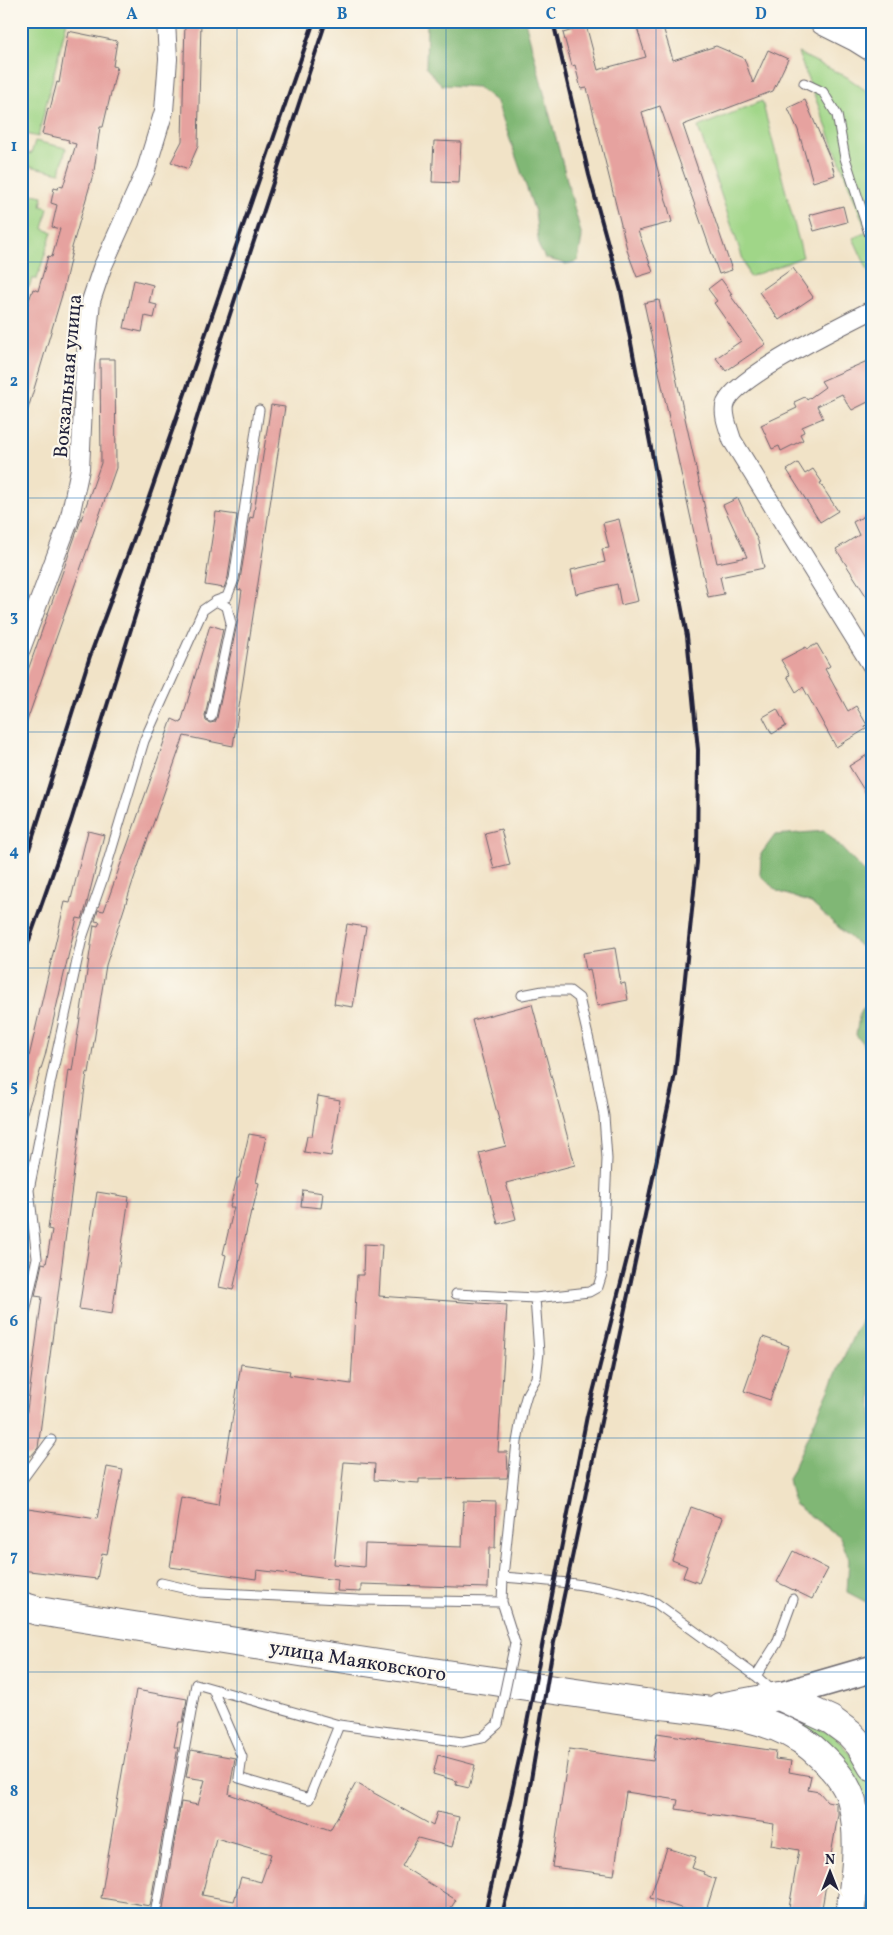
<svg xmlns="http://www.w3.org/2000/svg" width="893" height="1935" font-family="Vollkorn,serif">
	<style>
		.green { fill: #a0d688; stroke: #617c62 }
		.forest { fill: #80b774; stroke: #516c58 }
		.building { fill: #e6a29f; fill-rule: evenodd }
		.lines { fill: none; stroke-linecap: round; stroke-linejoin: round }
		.lane-casing { stroke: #6a666c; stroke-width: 11 }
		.street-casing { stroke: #6a666c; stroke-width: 20 }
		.secondary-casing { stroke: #6a666c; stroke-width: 29 }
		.primary-casing { stroke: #6a666c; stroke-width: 30 }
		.lane { stroke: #fff; stroke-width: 9 }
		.street { stroke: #fff; stroke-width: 18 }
		.secondary { stroke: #fff; stroke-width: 26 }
		.primary { stroke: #fff; stroke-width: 28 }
		.rail { stroke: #22223b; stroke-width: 4 }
		.lane-bridge-casing { stroke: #6a666c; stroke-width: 11; stroke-linecap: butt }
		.lane-bridge { stroke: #fff; stroke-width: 9 }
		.grid { fill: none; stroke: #1f6fb2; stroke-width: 1; stroke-opacity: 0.55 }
		.labels { text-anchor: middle; stroke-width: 4.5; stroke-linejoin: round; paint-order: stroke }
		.street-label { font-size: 20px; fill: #22223b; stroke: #fbf7ec }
		.neatline { fill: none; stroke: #1f6fb2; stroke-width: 2 }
		.grid-label { font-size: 16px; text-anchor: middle; font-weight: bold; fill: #1f6fb2 }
	</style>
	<rect width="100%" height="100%" fill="#fbf7ec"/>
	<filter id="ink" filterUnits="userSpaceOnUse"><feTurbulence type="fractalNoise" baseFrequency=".02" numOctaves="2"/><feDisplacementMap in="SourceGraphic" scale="10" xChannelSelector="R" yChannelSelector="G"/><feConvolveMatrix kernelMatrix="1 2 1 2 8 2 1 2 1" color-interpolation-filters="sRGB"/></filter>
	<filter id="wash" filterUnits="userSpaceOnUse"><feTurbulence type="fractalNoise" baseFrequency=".0096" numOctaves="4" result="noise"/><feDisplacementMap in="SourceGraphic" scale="20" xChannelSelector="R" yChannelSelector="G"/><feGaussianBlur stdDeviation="1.12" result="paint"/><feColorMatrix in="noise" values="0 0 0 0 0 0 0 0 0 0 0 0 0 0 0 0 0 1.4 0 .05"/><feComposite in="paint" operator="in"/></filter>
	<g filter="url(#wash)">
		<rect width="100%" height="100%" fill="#f1e3c7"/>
		<!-- green -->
		<path class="green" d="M21,21H67L38,137L21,133Z
			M798,53L847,77L872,95V279L853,238L867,232Z
			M762,101L803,257L749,277L698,127Z
			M35,141L66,148L60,173L21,164V151L31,154Z
			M27,193L43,196L41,206L48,208L43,229L52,232L37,279H32L29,287L21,285V214Z
			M784,1712L835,1736L864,1771L872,1789L870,1832L868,1831L783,1716Z"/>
		<!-- forest -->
		<path class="forest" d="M427,21H525L582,237L578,261L566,264L545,258L539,247L535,212L497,102L478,87L442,85L426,68Z
			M825,831L872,880V975L864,950L811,903L777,891L760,875L761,854L775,835Z
			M872,1001V1056L856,1035L860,1011Z
			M872,1301V1602L868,1603L847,1592L849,1559L840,1537L794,1504L788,1480L855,1332Z"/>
		<g id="blocks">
			<!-- building -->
			<path class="building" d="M185,21H201L198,146L188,169L171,162L182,141Z
				M570,21H585L598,70L646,57L635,21H649L655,29L663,27L673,60L716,46L744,58L753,83L768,50L788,59L773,91L683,125L732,270L719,274L660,106L642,112L672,222L638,231L653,272L637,277L628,253L587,88L581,89L575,65L572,66L563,33L573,30Z
				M68,31L117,41L113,66L117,67L103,127H100L94,171L71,251H72L62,295L25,419L21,418V305L27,306L33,289L38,291L48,256L52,257L60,229L52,227L57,205L51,203L54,188L58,189L59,186L63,187L76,144L68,142L69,140L42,134L48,108L50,109L57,82L59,83Z
				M805,100L830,158L835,175L813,182L798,130L788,108Z
				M434,141L461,142L459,183L432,182Z
				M843,206L847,222L814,231L809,215Z
				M793,268L813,297L779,320L759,292Z
				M721,279L732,294L730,295L766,344L726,371L716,358L741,341L714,303L717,301L708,289Z
				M134,280L153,285L149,303L157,305L154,318L145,316L142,332L124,328Z
				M659,300L717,563L747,557L723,505L738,498L758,541L764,568L720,577L724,594L708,597L644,303Z
				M100,359H115L116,468L23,732L21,731V690L101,463Z
				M872,359V400L852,410L848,404H847L842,394L817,406L823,418L802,427L804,432L800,434L803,440L781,451L779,446L772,449L761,425L797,408L794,402L805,397L807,400L825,387L821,381Z
				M271,405L285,407L233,746L184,736L133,881L106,965L89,1073L87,1072L38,1448L31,1456L21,1455L42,1297L35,1296L42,1263L46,1264L52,1230L48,1229L69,1070L72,1071L94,925L98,926L100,922L95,921L98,910L104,911L172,719L181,723L210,625L223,629L205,716L206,721L210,723L215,722L217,718L237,624L242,590L237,589L240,580L250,517L253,518Z
				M798,463L805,474L813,469L822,482L820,483L838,511L820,522L787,470Z
				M216,512L237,515L228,577L224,588L205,585Z
				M872,512V605L836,549L859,535L853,522Z
				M619,519L638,601L621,605L617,584L576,594L571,570L605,562L602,549L609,548L603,523Z
				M817,644L830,666L825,669L848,711L856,706L867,725L864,726L866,729L836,747L803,687L796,692L787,676L790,675L781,660L806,647L807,649Z
				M777,709L786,726L772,734L763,717Z
				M872,752V803L849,766Z
				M501,829L510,865L494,869L485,833Z
				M88,831L104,835L86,907L82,919L77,918L45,1056L24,1122L21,1121V1084L28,1061L65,902L70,903Z
				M347,924L366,927L353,1007L334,1004Z
				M615,948L621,984L625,983L628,1000L597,1006L590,969L586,970L583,953Z
				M532,1004L575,1165L506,1183L516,1219L498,1224L479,1153L506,1146L472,1020Z
				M318,1096L340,1100L331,1156L304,1152L307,1136H312Z
				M249,1134L266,1137L256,1182L259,1183L252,1212L251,1211L233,1290L219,1287L226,1255L223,1254L234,1207H230L237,1178H239Z
				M303,1190L323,1193L321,1208L301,1206Z
				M97,1192L129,1197L112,1314L79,1309Z
				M364,1244L382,1245L379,1296L507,1305L498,1452H507L508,1472L507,1478L419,1479V1483L374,1480L375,1464L344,1462L334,1564L364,1567L365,1544L462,1547L464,1501L496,1502L495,1548H489L488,1588L361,1584V1592L337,1591L338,1580L257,1570L256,1579L170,1567L181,1497L219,1504L241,1364L290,1371L289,1375L351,1384L357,1275H363Z
				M21,1257L30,1259L23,1294H21Z
				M763,1337L789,1346L770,1400L744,1391Z
				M107,1467L123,1470L107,1554L102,1553L97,1579L21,1570V1508L97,1519Z
				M691,1507L722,1518L699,1583L683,1577L687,1566L672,1560Z
				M793,1551L828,1569L812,1599L777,1582Z
				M136,1690L187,1699L183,1722H179L174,1747H178L150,1906L101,1898Z
				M657,1733L776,1751L775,1759L791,1761L789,1772L811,1776L808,1790L819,1792L827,1801L836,1803V1811H838V1814L821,1914H788L799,1850L771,1845L774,1824L676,1809L678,1800L626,1792L614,1875L552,1867L569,1749L653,1761Z
				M191,1750L235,1758L229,1794L330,1830L356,1783L433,1826L437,1812L459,1817L452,1847L418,1838L402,1866L456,1900L447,1914H162L181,1802L198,1805L205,1780L186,1777ZM216,1838L271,1854L261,1882L241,1877L234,1901L202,1895Z
				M438,1755L475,1765L469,1788L456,1785L457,1781L433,1774Z
				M667,1848L696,1857L692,1868L704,1872L703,1874L716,1879L705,1914H699L650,1898Z"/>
		</g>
	</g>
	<g filter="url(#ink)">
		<use href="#blocks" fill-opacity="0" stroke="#6a666c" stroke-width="1"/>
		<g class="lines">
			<defs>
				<path id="lane" d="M804,83L823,92L837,115L845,158L872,242
					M211,717L231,623L227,607L216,601
					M522,995L543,991H570L579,998L592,1053L604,1116L607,1159L602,1274L598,1287L589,1292L535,1298
					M21,1201L29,1190L50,1084L82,938L103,878L144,741L203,610L216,601L227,597L234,579L259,410
					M456,1294L535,1298L539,1353L536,1378L527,1394L523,1408L517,1442L503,1577L502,1602L515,1643
					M21,1330L37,1258L29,1190
					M21,1481L51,1440
					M503,1577C555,1581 606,1585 656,1603L756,1676L773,1691
					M161,1583L200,1592L359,1600L502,1602
					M756,1676L777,1643L793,1599
					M213,1690L242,1757L239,1778L309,1799L339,1725
					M155,1914L196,1684L339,1725L462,1742L482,1738L498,1724"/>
				<path id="street" d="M872,310C845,324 730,379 725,406C723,417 729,429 732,440L872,666
					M21,649L69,521L80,469L85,365L91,301L102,268L146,170L164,111L168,59L166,21"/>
				<path id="secondary" d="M779,1696L872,1669"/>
				<path id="primary" d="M824,21L856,37L872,47
					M21,1606L38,1611C192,1635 346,1660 500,1682C549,1689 597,1696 645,1703C698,1710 770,1712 812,1748C828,1762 847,1781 852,1802C861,1839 855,1877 850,1914
					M720,1707L779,1696L831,1720L850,1734L860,1745L872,1766"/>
			</defs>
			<!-- lane casing -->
			<use href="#lane" class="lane-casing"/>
			<!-- street casing -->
			<use href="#street" class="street-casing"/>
			<!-- secondary casing -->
			<use href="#secondary" class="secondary-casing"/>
			<!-- primary casing -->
			<use href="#primary" class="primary-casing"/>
			<!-- lane -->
			<use href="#lane" class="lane"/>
			<!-- street -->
			<use href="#street" class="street"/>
			<!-- secondary -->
			<use href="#secondary" class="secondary"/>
			<!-- primary -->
			<use href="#primary" class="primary"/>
			<!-- rail -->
			<path class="rail" d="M21,875L90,656L147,503L314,21
				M21,963L71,821L214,363L326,21
				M485,1914L526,1728L587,1416L631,1243
				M502,1914L520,1846L553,1647L675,1074L697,862L698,750L687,636L621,291L589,175L553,21"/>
			<defs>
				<path id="lane-bridge" d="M498,1724L515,1643"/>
			</defs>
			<!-- lane-bridge casing -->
			<use href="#lane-bridge" class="lane-bridge-casing"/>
			<!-- lane-bridge -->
			<use href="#lane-bridge" class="lane-bridge"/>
		</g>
	</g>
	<!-- grid -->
	<path class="grid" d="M237,21V1914M446,21V1914M656,21V1914M21,262H872M21,498H872M21,732H872M21,968H872M21,1202H872M21,1438H872M21,1672H872"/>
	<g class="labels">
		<!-- street labels -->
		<g class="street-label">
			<text transform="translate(67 376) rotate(-85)" y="7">Вокзальная улица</text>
			<text transform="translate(358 1660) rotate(9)" y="7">улица Маяковского</text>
		</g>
	</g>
	<!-- margin -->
	<rect width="893" height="1935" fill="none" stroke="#fbf7ec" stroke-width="55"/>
	<!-- north arrow -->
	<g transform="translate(830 1872)" stroke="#fbf7ec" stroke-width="4" paint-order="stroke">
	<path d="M0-4L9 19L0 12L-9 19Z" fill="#22223b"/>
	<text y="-8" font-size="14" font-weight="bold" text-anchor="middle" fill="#22223b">N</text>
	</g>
	<rect x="28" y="28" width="838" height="1880" class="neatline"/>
	<g class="grid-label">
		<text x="132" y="19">A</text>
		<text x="342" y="19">B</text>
		<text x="551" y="19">C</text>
		<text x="761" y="19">D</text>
		<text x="14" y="151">1</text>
		<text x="14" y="386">2</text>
		<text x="14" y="621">3</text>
		<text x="14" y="856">4</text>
		<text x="14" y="1091">5</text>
		<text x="14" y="1326">6</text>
		<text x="14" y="1561">7</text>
		<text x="14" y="1796">8</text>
	</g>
</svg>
